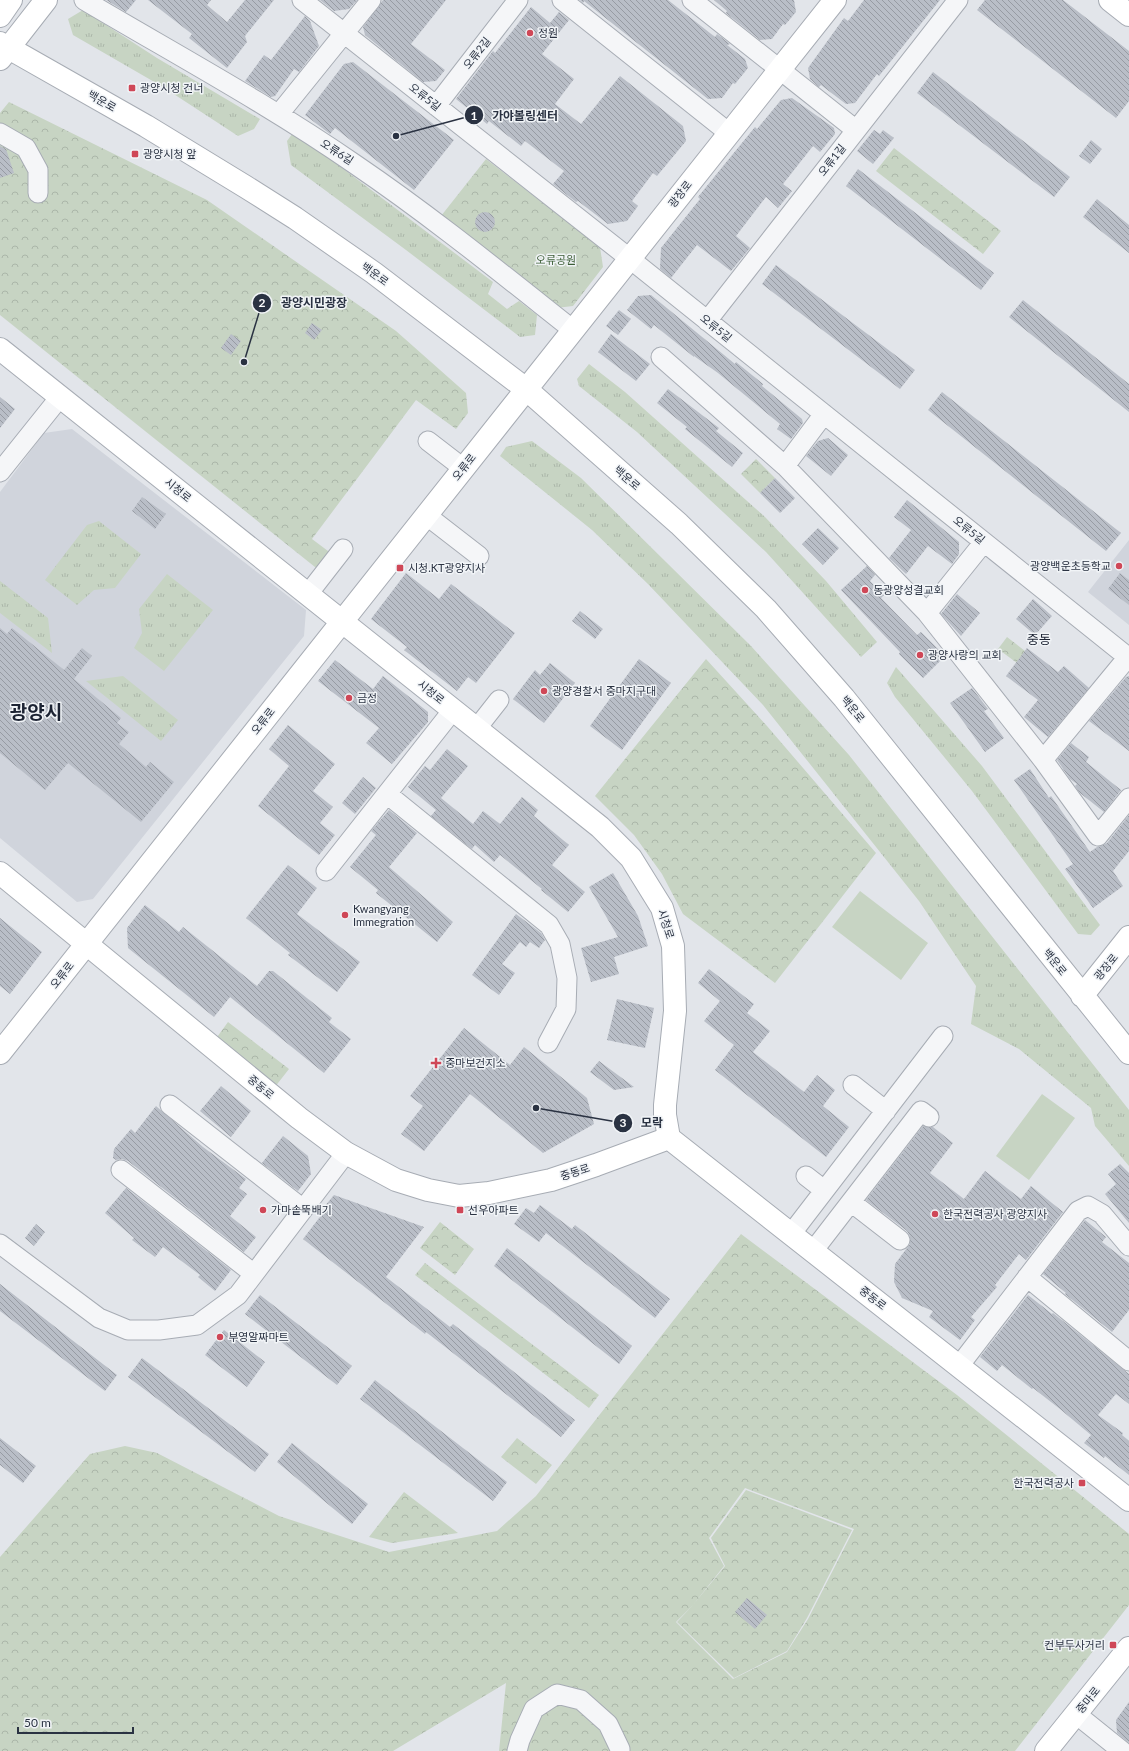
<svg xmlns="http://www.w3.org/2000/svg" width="1129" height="1751" font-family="Lato,'Noto Sans KR',sans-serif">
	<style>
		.built { fill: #d0d4dc }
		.grass { fill: url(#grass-tufts) }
		.forest { fill: url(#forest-crowns); fill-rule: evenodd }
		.garden { fill: #c7d4c3 }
		.building { fill: url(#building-back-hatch) }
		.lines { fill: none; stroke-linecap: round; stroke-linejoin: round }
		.street-casing { stroke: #a7acb4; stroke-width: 21 }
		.secondary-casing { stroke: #a7acb4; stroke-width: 24 }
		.street { stroke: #f5f6f8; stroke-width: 19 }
		.secondary { stroke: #fff; stroke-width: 22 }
		.poi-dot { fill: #cf4757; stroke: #f1f4f7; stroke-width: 1.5 }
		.labels { text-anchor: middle; stroke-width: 3; stroke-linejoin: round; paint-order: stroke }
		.poi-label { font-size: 11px; fill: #2a3242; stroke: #f1f4f7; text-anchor: start }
		.street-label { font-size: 11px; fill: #2a3242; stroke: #f1f4f7 }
		.park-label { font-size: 11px; fill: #3d5e37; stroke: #f1f4f7 }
		.quarter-label { font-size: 13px; fill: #1c2333; stroke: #f1f4f7 }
		.town-label { font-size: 19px; font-weight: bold; fill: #1c2333; stroke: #f1f4f7 }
		.leader { fill: none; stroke: #2a3242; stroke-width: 1.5 }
		.callout-dot { fill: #2a3242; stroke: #f1f4f7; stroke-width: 1.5 }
		.mark-label { font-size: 12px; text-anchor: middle; font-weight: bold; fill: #fff }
		.callout-label { font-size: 12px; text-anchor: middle; font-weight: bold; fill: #2a3242; stroke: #f1f4f7; stroke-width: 3; stroke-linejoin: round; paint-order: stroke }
	</style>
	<defs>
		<pattern id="grass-tufts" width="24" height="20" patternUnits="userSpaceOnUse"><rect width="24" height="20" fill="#c7d4c3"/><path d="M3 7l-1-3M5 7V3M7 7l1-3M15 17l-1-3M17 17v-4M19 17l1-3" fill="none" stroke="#abb6a9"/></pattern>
		<pattern id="forest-crowns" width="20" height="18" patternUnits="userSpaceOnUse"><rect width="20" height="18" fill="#c7d4c3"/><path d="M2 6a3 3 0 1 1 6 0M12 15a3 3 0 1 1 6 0" fill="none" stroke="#abb6a9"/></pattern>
		<pattern id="building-back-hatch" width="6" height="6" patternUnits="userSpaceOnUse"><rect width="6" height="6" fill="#b9bec7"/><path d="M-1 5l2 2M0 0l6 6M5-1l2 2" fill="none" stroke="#979ba3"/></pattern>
	</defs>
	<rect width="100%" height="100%" fill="#e2e5ea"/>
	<!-- built -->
	<path class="built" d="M72,429L306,610L304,636L93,899L77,902L0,838V492L44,433Z
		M1129,540V625L1088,592Z"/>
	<!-- grass -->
	<path class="grass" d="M83,10L157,58L260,119L254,129L238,136L163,87L73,35L68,19Z
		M295,130L321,152L493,282L488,294L507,309L519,301L537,315L535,335L520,337L406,250L291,165L287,141Z
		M589,364L625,392L765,517L826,581L877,642L861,657L766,552L637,432L579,386L577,379Z
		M532,441L581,478L751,646L849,755L1129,1110V1166L1095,1126L1091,1108L1019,1049L971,1024L976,986L919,901L763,705L648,584L592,530L500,456L506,447Z
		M99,521L141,554L115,588L94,590L77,605L45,580L87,525Z
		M167,574L213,610L164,671L134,648L142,633L139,609Z
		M0,581L48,618L52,653L0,613Z
		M896,667L982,766L1100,925L1091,935L1078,934L972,791L895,697L887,683Z
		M123,676L178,720L161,741L86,681Z"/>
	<!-- forest -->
	<path class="forest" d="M9,102L207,200L396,331L466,393L468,413L456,429L416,400L312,539L332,554L320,571L0,315V113Z
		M894,148L1001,231L983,254L876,171Z
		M486,159L600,247L603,267L573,306L556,308L441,216Z
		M756,459L775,478L760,493L741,474Z
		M1007,637L1025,651L1017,663L998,649Z
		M706,659L767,726L876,853L775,983L683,914L662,874L634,835L595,796Z
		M228,1022L289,1069L271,1092L212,1044Z
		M440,1222L474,1249L455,1275L420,1248Z
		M741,1234L957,1395L1129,1534V1605L1015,1751H499L506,1683L393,1751H0V1557L90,1454L125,1446L157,1453L279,1516L389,1552L497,1531L536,1496ZM745,1488L854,1529L808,1619L787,1652L733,1679L676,1622L693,1605L677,1622L734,1678L787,1651L807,1618L852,1530L746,1490L711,1538L725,1566L693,1605L724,1566L709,1538Z
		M425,1263L599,1395L589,1408L415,1275Z
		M517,1438L552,1465L536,1484L501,1457Z
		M404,1492L458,1533L392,1543L369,1537Z"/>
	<!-- garden -->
	<path class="garden" d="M860,891L928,943L901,980L832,927Z
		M1042,1094L1075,1118L1029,1180L996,1156Z"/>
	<!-- building -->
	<path class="building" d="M106,0H136L126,12Z
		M148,0H211L207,5L227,22L245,0H274L245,36L247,42L227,68L189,38L192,34Z
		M320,0H357L349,9L334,11Z
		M383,0H446L411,44L445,70L436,81L423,82L365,35L363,27Z
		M580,0H668L715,37L717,34L730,44L727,45L745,59L748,68L735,84L733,83L722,98L708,99L584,1L583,3Z
		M714,0H794L796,12L785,25L783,24L772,39L760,40L726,13L727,11Z
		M864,0H940L879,76L877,74L855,103L846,104L821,85L819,87L810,79L808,68L844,18L848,21Z
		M985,0H1063L1129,51V101L1116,118L977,10Z
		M531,7L550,23L559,12L569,20L542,54L574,79L555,104L581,124L620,76L683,126L686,141L657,176L653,173L632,201L638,206L627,221L608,224L578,201L576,202L553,184L564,171L525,141L521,146L489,121L487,124L456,99L493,51L495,53Z
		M305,16L310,21L319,46L299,72L294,69L275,96L271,97L245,81L264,55L271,60Z
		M353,62L454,140L414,190L335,128L330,134L305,115L344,64Z
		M933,72L1070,177L1054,197L917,93Z
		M792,98L834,128L835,134L820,152L813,146L783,184L792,191L778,208L766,197L736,236L750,248L731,271L697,245L671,278L660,269L661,248L700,199L698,197L715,176L755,127L757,129L781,100Z
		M874,130L880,134L883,130L894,138L873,164L857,151Z
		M1091,140L1102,149L1090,164L1079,156Z
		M0,146L6,149L14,173L0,178Z
		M858,169L994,273L981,290L846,186Z
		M1097,199L1129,225V253L1083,217Z
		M475 222a10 10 0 1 1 20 0a10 10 0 1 1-20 0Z
		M776,265L915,370L900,389L762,284Z
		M651,295L735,364L736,362L763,384L762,386L802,419L803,423L791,439L777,429L780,424L718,373L694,356V357L654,325L651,329L627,310L638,296Z
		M1023,300L1129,384V412L1009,317Z
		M619,310L631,319L618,335L606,326Z
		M312,323L322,330L314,340L305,333Z
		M231,334L241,341L231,355L221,348Z
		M611,334L650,364L636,381L598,352Z
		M668,389L719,428L716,431L743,453L732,467L685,429L687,427L657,403Z
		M942,392L1121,533L1106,551L928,410Z
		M0,397L15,409L0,428Z
		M828,438L848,455L831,476L806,456L818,441Z
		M775,478L795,498L780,513L760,493Z
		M142,497L166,514L155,529L132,511Z
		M907,500L959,542V554L952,564L928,546L906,574L889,558L911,530L894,517Z
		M818,528L839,548L823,565L802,544Z
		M867,566L875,575L870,581L884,595L881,598L917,635L921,632L945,656L923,678L899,654L900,652L841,590Z
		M406,573L439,599L451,584L515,633L476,683L468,677L457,691L404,650L407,647L371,619Z
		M1120,573L1129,580V605L1108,589Z
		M957,594L980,613L961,636L941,614Z
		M1033,599L1052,616L1035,635L1016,619Z
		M580,611L603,629L595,639L572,621Z
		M0,628L7,634L12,628L64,670L82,648L92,656L74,679L121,718L117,723L129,732L119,744L146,767L150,762L174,782L141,822L68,763L45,790L0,753Z
		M1027,648L1058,672L1064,666L1089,688L1048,737L1024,717L1038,700L1006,676Z
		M639,659L671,683L622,750L590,726Z
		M335,660L373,689L383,676L428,712V722L392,764L366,743L379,728L318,681Z
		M550,663L575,683L544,723L513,699L535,670L540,675Z
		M1129,676V751L1089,721L1126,677Z
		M972,688L988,709L984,711L1004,738L985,752L950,703Z
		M288,725L335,764L313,791L333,807L320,823L335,835L319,855L258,806L289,766L269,749Z
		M1071,743L1089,757L1086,762L1121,790L1104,812L1080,793L1075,786L1077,784L1070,779L1057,760Z
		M447,749L468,766L441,798L473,824L483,811L500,824L522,797L538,810L534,816L569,845L552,865L585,892L568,912L541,890L542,889L500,855L494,862L475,845L472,849L431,816L436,810L408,787L425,766L430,770Z
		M1030,769L1049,798L1051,796L1090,852L1097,847L1101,846L1107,843L1129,815V851L1113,871L1123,886L1093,908L1065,869L1073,864L1014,780Z
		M363,777L376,788L355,814L342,803Z
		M389,810L417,833L389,867L453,922L437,942L376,893L378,890L350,867L376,835L371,831Z
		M288,865L317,888L297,914L360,962L337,992L288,955L290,953L246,918Z
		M613,873L638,916L648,946L614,957L619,974L591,982L581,948L618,937L589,887Z
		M145,905L179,932L183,927L257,986L269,971H273L332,1018L329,1022L351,1039L324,1073L230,997L214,1017L128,948L127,928Z
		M516,914L541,933L545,940L539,948L530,942L526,947L520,942L502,964L515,973L499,995L472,975Z
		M0,918L42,952L10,994L0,986Z
		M709,969L754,1004L747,1013L770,1031L753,1052L804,1092L817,1075L835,1090L823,1106L849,1127L826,1157L715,1070L734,1045L704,1021L720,1001L698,983Z
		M617,999L654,1008L645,1048L607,1040Z
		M464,1028L510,1065L524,1047L587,1098L594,1124L543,1153L470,1094L424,1151L401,1134L423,1106L410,1096Z
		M599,1061L634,1087L614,1090L590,1072Z
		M221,1086L251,1111L231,1137L200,1111Z
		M156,1106L203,1147L246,1179L239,1188L247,1194L230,1216L256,1237L244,1252L128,1161L122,1159L116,1160L113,1158L114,1149L131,1129L135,1133Z
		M923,1126L933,1127L953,1143L930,1173L964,1199L985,1171L1021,1199L1031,1186L1063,1212L1026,1260L1019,1254L995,1285L997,1287L971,1317L975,1320L960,1340L929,1317L933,1311L902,1298L894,1282L895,1264L910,1244V1236L907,1231L866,1200Z
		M283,1136L308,1156L311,1174L298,1191L262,1163Z
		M1120,1164L1129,1173V1223L1105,1194L1116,1184L1108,1174Z
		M126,1188L231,1270L215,1291L198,1277L200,1275L163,1247L155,1257L132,1240L134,1238L105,1213Z
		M334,1195L424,1227L386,1277L450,1327L453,1324L575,1420L561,1437L426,1332L425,1334L303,1239L326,1209L324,1207Z
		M540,1205L572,1229L575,1225L670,1299L655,1318L546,1233L539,1242L514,1224L526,1208L534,1213Z
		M1085,1220L1106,1237L1102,1242L1129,1263V1310L1112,1332L1065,1294L1066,1293L1043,1274Z
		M36,1224L45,1232L34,1246L25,1238Z
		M507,1248L632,1346L619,1364L494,1266Z
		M0,1284L117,1375L105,1391L0,1311Z
		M260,1295L352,1366L337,1385L245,1314Z
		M1028,1295L1052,1314L1053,1313L1129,1374V1404L1116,1394L1098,1415L1123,1433L1122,1435L1129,1441V1475L1105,1456L1104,1458L1084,1443L1091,1435L1060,1409L1033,1388L1032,1389L1002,1365L997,1371L980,1357Z
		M224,1330L265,1362L247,1387L205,1355Z
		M142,1358L269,1454L255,1472L128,1377Z
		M375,1380L507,1482L493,1501L360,1399Z
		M0,1438L36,1466L23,1483L0,1465Z
		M292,1443L368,1504L352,1524L277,1462Z
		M747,1598L767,1615L755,1629L735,1612Z
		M1129,1702V1743L1117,1733L1116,1720Z"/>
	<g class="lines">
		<defs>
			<path id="street" d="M84,0C175,54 268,104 356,165C431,216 501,273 573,330
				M302,0L629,258L1129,658
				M562,0L729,133
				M692,0L856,130
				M436,106L518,0
				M279,114L371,0
				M0,133L26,148L38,170V193
				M707,321L958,0
				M661,357L785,466L927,613L1043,760L1098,836L1129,798
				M428,441L463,468
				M785,466L824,414
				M0,472L60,397
				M426,515L479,556
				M308,594L343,549
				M927,613L984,542
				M477,728L499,700
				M1043,760L1128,657
				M387,794L549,925L560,944L567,978L566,1009L548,1043
				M326,871L453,710
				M853,1085L886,1111
				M170,1105L303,1209
				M121,1170L254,1274
				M806,1176L824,1190
				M851,1202L900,1240
				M791,1234L943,1036
				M0,1244L99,1318L128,1330H159L197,1325L238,1295L346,1153
				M813,1251L921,1111L929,1117
				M1027,1277L1129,1361
				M959,1366L1078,1211L1088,1206L1102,1214L1129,1246
				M1076,1714L1122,1751
				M517,1751L520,1740L534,1709L557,1694L581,1700L608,1724L620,1749V1751"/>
			<path id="secondary" d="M1110,0L1129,15
				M0,16L11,0
				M0,43L146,126L246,187L295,218L374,273L526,389L679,524L766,609L844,698L1129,1053
				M0,59L46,0
				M0,349L600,827L631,858L662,908L673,946L675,1011L665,1105V1115L669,1138
				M0,873L299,1118L346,1153L396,1180L428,1190L459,1196L489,1193L551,1180L596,1165L669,1138L1129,1500
				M1082,996L1129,937
				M0,1053L835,0
				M1046,1751L1129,1648"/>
		</defs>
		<!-- street casing -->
		<use href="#street" class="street-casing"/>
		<!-- secondary casing -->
		<use href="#secondary" class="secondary-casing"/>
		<!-- street -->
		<use href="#street" class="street"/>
		<!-- secondary -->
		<use href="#secondary" class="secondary"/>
	</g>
	<!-- markers -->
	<g class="poi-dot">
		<circle cx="530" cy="33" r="4"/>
		<rect x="128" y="84" width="8" height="8" rx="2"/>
		<rect x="131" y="150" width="8" height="8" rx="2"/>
		<circle cx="1119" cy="566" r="4"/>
		<rect x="396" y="564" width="8" height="8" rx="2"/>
		<circle cx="865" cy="590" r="4"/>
		<circle cx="920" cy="655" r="4"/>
		<circle cx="544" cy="691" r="4"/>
		<circle cx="349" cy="698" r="4"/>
		<circle cx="345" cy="915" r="4"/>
		<path d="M434 1057h4v4h4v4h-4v4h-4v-4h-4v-4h4z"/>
		<circle cx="263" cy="1210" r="4"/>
		<rect x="456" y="1206" width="8" height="8" rx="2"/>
		<circle cx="935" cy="1214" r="4"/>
		<circle cx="220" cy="1337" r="4"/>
		<rect x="1078" y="1479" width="8" height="8" rx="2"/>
		<rect x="1109" y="1641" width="8" height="8" rx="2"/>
	</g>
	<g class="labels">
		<!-- poi labels -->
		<g class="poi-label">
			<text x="538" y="37">정원</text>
			<text x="140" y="92">광양시청 건너</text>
			<text x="143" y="158">광양시청 앞</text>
			<text x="1111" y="570" text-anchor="end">광양백운초등학교</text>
			<text x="408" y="572">시청.KT광양지사</text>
			<text x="873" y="594">동광양성결교회</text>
			<text x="928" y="659">광양사랑의 교회</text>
			<text x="552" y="695">광양경찰서 중마지구대</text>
			<text x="357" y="702">금정</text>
			<text x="353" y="913">Kwangyang<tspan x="353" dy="13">Immegration</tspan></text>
			<text x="445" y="1067">중마보건지소</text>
			<text x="271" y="1214">가마솥뚝배기</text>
			<text x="468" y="1214">선우아파트</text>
			<text x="943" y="1218">한국전력공사 광양지사</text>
			<text x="228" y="1341">부영알짜마트</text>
			<text x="1074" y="1487" text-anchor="end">한국전력공사</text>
			<text x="1105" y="1649" text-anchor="end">컨부두사거리</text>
		</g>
		<!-- street labels -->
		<g class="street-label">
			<text transform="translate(477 53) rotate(-52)" y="4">오류2길</text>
			<text transform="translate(425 97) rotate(38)" y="4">오류5길</text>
			<text transform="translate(102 101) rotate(30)" y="4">백운로</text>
			<text transform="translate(337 152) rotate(33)" y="4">오류6길</text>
			<text transform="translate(832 160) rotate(-52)" y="4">오류1길</text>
			<text transform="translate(680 194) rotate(-52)" y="4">광장로</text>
			<text transform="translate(375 274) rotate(36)" y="4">백운로</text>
			<text transform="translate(716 328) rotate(39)" y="4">오류5길</text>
			<text transform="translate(464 467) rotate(-52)" y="4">오류로</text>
			<text transform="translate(627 478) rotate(41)" y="4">백운로</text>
			<text transform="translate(178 490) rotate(39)" y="4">시청로</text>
			<text transform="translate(969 530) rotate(39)" y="4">오류5길</text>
			<text transform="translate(431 692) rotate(39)" y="4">시청로</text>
			<text transform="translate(853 709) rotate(51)" y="4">백운로</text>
			<text transform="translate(263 721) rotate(-52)" y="4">오류로</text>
			<text transform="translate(666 924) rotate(72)" y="4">시청로</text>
			<text transform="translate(1055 962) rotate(51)" y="4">백운로</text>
			<text transform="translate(1106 967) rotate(-51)" y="4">광장로</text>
			<text transform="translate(62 975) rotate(-52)" y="4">오류로</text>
			<text transform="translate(261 1087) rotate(40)" y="4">중동로</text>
			<text transform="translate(575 1172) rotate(-18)" y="4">중동로</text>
			<text transform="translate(873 1298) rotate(38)" y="4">중동로</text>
			<text transform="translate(1088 1700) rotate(-51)" y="4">중마로</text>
		</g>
		<!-- park labels -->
		<g class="park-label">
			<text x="556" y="264">오류공원</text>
		</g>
		<!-- quarter labels -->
		<g class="quarter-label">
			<text x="1039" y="644">중동</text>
		</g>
		<!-- town labels -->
		<g class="town-label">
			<text x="36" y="719">광양시</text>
		</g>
	</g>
	<!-- callouts -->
	<path class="leader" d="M396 136L474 115M244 362L262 303M536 1108L623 1123"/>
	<g class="callout-dot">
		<circle cx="396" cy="136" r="4"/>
		<circle cx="244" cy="362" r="4"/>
		<circle cx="536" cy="1108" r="4"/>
		<circle cx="474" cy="115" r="10"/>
		<circle cx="262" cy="303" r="10"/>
		<circle cx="623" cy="1123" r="10"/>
	</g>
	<g class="mark-label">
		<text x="474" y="120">1</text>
		<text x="262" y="307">2</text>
		<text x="623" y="1127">3</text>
	</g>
	<g class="callout-label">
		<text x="525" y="120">가야볼링센터</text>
		<text x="314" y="307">광양시민광장</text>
		<text x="652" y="1127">모락</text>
	</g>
	<!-- scale -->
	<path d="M18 1727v6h115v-6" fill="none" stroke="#2a3242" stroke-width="2"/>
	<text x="24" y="1727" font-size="12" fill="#2a3242" stroke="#f1f4f7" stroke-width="3" paint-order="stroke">50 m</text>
</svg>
